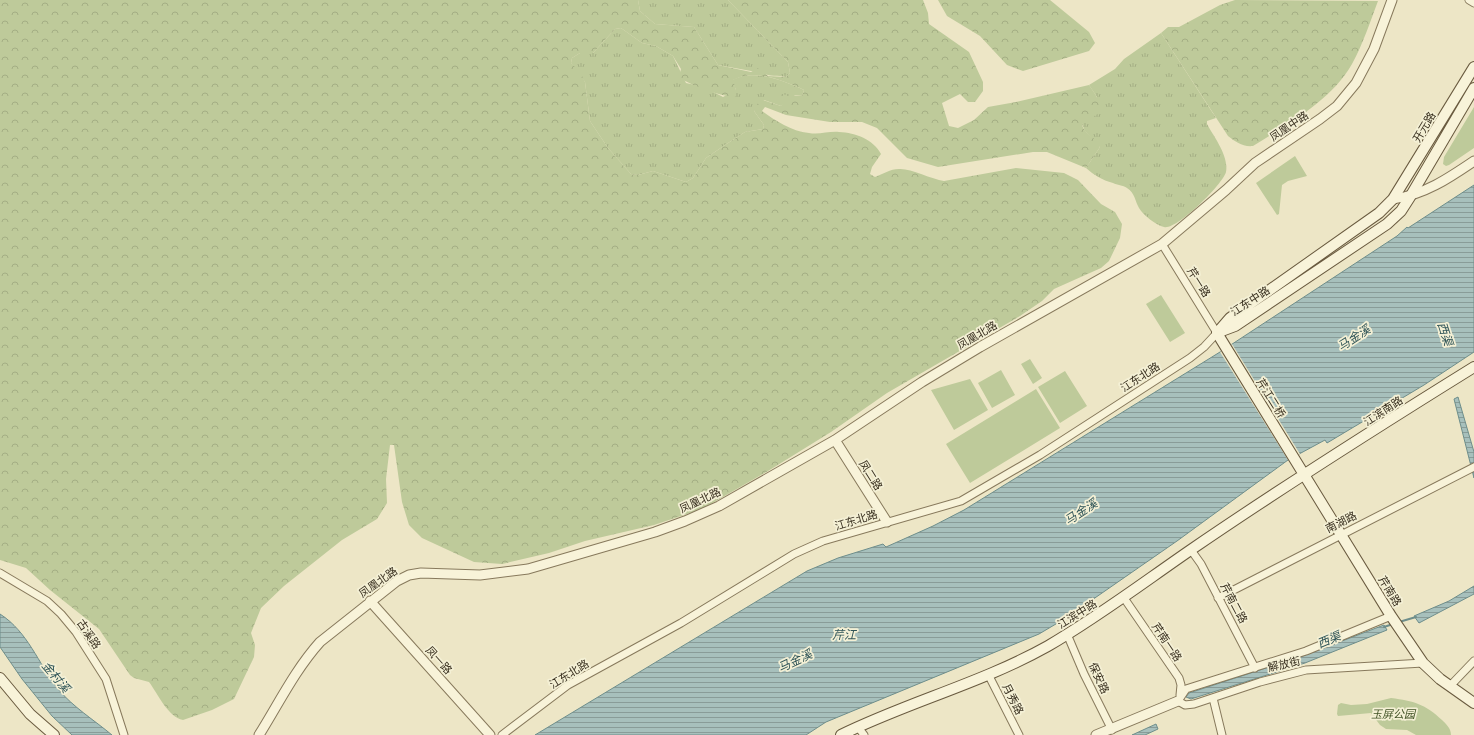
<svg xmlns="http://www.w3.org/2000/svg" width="1474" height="735" font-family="'Libre Baskerville','Noto Sans SC',serif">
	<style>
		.grass { fill: url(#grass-tufts) }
		.forest { fill: url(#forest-crowns); fill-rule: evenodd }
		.green { fill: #beca9a }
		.water { fill: url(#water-rules); stroke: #6e8e8b }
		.pier { fill: #ede6c6 }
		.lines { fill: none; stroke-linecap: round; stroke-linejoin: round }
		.stream { stroke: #6e8e8b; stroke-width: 2 }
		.minor-casing { stroke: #87795c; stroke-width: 9 }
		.tertiary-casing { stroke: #87795c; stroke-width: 11 }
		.secondary-casing { stroke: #695a3f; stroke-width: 12 }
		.minor { stroke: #f8f3d9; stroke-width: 7 }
		.tertiary { stroke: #f8f3d9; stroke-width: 9 }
		.secondary { stroke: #f8f3d9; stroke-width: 10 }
		.labels { text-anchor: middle; stroke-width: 3.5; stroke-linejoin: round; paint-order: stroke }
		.street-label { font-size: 11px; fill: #382f1f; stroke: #f4f0d5 }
		.park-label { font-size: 11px; font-style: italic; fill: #425427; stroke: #f4f0d5 }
		.water-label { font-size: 12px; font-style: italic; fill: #2f5457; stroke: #f4f0d5 }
	</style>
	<defs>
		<pattern id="grass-tufts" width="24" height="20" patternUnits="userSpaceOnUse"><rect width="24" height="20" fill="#beca9a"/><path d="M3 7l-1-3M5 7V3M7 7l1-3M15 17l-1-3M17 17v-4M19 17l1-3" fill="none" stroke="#a4ae84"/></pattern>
		<pattern id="forest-crowns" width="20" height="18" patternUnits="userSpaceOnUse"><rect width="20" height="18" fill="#beca9a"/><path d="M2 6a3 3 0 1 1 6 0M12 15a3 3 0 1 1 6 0" fill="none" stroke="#a4ae84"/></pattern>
		<pattern id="water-rules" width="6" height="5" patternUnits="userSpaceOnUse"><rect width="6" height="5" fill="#a7c0bc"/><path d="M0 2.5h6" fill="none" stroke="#899c98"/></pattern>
	</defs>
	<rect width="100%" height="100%" fill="#ede6c6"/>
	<!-- grass -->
	<path class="grass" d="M638,0H728L788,62L790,73L786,77C778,75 770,77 762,73L718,65L694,27L655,24L640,11Z
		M621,28L642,43L656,46L673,56L686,83L704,87L723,97L736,90L732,80C754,68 784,81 804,90L802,96L795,95L781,106L764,100L754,111L764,125L763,129L745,132L725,145L706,158L693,178L686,182L653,171L638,175L631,174L608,148L590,121L585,82L571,63L572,58L580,53H593L615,29Z
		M1161,33L1216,118L1207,121V124C1214,137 1229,156 1226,172C1223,184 1176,231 1164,227C1156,225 1143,215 1139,208C1135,201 1135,193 1127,188C1123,185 1117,185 1113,183C1102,180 1094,175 1086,168L1100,147L1085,131L1082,124L1097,97L1089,85L1115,69L1124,59Z"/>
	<!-- forest -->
	<path class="forest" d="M0,0H638L640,11L655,24L694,27L718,65L751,72L758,68L768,76L786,77L790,73L788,62L728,0H923L928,13L929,24L969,52L983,82V91L975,102H968L960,94L942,103L949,126L958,128L974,120L988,107L1016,102L1089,85C1095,94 1102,102 1099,113L1082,124C1084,135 1097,137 1100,147L1086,168L1047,152H1033L938,167L907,158L877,128L862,122H830L786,115L765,107L762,111C776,121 791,131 809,133C819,135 829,131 839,132C856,133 873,139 881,154L872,167L870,174L875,177C883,174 890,169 899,169C910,168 931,179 944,181L1016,168L1064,173L1078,180L1101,204L1115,212L1122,224L1120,238L1109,261L1101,268L1054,289L1042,301L1020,316L887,393L831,432L768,471L702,509L654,525L585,541L549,553L502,564L474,562L422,538L409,525L402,502L394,445H390L386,479L387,503L377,519L342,540L284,586L261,608L251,633L255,645L254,657L234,699L212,710L183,720C168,717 158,694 149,682L134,678L130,675L99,629L50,590L26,568L0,560ZM621,28L642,43L656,46L673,56L681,69L679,77C689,85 723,97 735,97L736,90L733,80C754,68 784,81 804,90L802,96L775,94L774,97L784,102L781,106L763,100L756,105L754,111L764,125L763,129L745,132L725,145L706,158L693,178L686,182L653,171L638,175L631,174L608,148L590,121L585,82L580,72L571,63L572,58L580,53H593L615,29Z
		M938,0H1050L1089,32L1095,43L1089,51L1023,71L1007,65L980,36L947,16Z
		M1235,0L1378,1C1370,22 1363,44 1352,64C1331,101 1288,124 1253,146C1242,147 1236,142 1228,136L1161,33L1168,27H1179L1220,5Z"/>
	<!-- green -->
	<path class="green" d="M1474,107V148L1449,165L1446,166L1443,164L1444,157Z
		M1295,156L1307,176L1288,181L1282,185L1279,214L1277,215L1256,183Z
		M1161,295L1185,333L1170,342L1146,304Z
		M1030,359L1042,378L1033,384L1021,364Z
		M1001,370L1015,395L992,408L978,383Z
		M1065,371L1087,406L1060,423L1038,387Z
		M970,379L988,410L954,430L931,390Z
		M1036,389L1060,428L970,483L946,444Z
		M1391,698C1414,701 1425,704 1442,720C1446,724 1451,728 1451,735H1416L1407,730L1386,729L1380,725L1371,713L1338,716L1337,714L1338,705L1341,703L1351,705L1367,704Z"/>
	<!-- water -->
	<path class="water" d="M1474,185V352L1424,385L1327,443L1325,440L1288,460L1177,541L1066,618L1039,634L826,722L806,735H535L807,571L838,558L883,544L886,547L933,526L964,510L1220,352L1397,236L1407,227L1408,228Z
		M1458,397L1474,452V478L1454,399Z
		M1474,586V594L1419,623L1414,616L1449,601Z
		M0,614C28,632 38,663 58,689C73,707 94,720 112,735H72L52,716L22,679L0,647Z
		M1384,625L1387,630L1305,663L1191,699L1186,697L1189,693L1300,657Z
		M1156,724L1158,729L1145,735H1132Z"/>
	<!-- pier -->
	<path class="pier" d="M1232,344L1300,454L1288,460L1220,352Z"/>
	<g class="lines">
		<!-- stream -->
		<path class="stream" d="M1399,622L1416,617
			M1384,627L1393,624"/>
		<defs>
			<path id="minor" d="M1469,0L1474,3
				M1191,550L1201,564L1255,668
				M0,573L47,601L61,614L76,632L106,679L124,735
				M1124,598L1179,678L1181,685L1180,695
				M1218,598L1474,467
				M1067,634L1084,674L1112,730
				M988,674L1019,735
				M1450,686L1474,661
				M1213,698L1222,735
				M1178,701L1185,705L1194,704L1260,682L1306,670L1423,663
				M1178,701L1186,689L1306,651L1391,616
				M858,727L864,735
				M502,735L568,685L681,623L794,554L823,541L961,501L1040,455L1190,358L1204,347L1217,333L1162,244"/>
			<path id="tertiary" d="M1393,199C1424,195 1449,178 1474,161
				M835,440L887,522
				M370,601L490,735
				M259,735C279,703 295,670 320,642L397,581L409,575L421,573L480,575L528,569L655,532L685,521L719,506L835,440L922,382L980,347L1162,244L1226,190L1255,163L1320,119L1337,106L1356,83L1374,49L1392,0
				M1096,735L1178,701"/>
			<path id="secondary" d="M1219,332L1235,326L1387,224L1401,211L1410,197L1474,88
				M1217,333L1391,616L1423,663L1440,679L1474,703
				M1217,333L1230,318L1379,213L1393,199L1474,67
				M0,678L30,714L54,735
				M841,735C908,702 982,683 1048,646C1098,617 1144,582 1192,549C1284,486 1379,426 1474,367"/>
		</defs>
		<!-- minor casing -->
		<use href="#minor" class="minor-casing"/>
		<!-- tertiary casing -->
		<use href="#tertiary" class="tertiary-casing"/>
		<!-- secondary casing -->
		<use href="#secondary" class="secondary-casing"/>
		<!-- minor -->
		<use href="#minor" class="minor"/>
		<!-- tertiary -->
		<use href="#tertiary" class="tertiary"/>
		<!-- secondary -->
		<use href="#secondary" class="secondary"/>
	</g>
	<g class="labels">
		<!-- street labels -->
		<g class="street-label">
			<text transform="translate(1289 126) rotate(-34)" y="4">凤凰中路</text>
			<text transform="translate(1424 127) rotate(-59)" y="4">开元路</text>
			<text transform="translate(1199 282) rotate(58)" y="4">芹一路</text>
			<text transform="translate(1250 301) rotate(-33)" y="4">江东中路</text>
			<text transform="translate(977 335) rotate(-30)" y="4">凤凰北路</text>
			<text transform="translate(1140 377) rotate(-33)" y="4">江东北路</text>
			<text transform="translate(1271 398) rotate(58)" y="4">芹江二桥</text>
			<text transform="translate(1383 411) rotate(-33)" y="4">江滨南路</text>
			<text transform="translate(871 475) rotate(58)" y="4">凤二路</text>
			<text transform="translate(700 500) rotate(-25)" y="4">凤凰北路</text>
			<text transform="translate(856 520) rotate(-17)" y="4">江东北路</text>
			<text transform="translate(1341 522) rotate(-27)" y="4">南湖路</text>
			<text transform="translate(378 582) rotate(-35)" y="4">凤凰北路</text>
			<text transform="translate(1390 591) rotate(59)" y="4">芹南路</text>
			<text transform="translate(1234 603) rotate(62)" y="4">芹南二路</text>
			<text transform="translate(1077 614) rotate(-32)" y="4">江滨中路</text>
			<text transform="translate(89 634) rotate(56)" y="4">古溪路</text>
			<text transform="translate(1167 642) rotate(56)" y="4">芹南一路</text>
			<text transform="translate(439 660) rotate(48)" y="4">凤一路</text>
			<text transform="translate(1284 664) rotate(-13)" y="4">解放街</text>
			<text transform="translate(569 674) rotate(-32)" y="4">江东北路</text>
			<text transform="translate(1099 678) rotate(65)" y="4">保安路</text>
			<text transform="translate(1013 699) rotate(63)" y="4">月秀路</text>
		</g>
		<!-- park labels -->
		<g class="park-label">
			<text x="1393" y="718">玉屏公园</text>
		</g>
		<!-- water labels -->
		<g class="water-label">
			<text transform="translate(1445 334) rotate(72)" y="4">西渠</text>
			<text transform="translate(1354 338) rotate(-33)" y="4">马金溪</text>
			<text transform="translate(1081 512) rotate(-33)" y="4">马金溪</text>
			<text x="844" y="639">芹江</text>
			<text transform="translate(1329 640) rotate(-23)" y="4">西渠</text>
			<text transform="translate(795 661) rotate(-25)" y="4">马金溪</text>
			<text transform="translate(56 677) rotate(50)" y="4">金村溪</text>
		</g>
	</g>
</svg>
